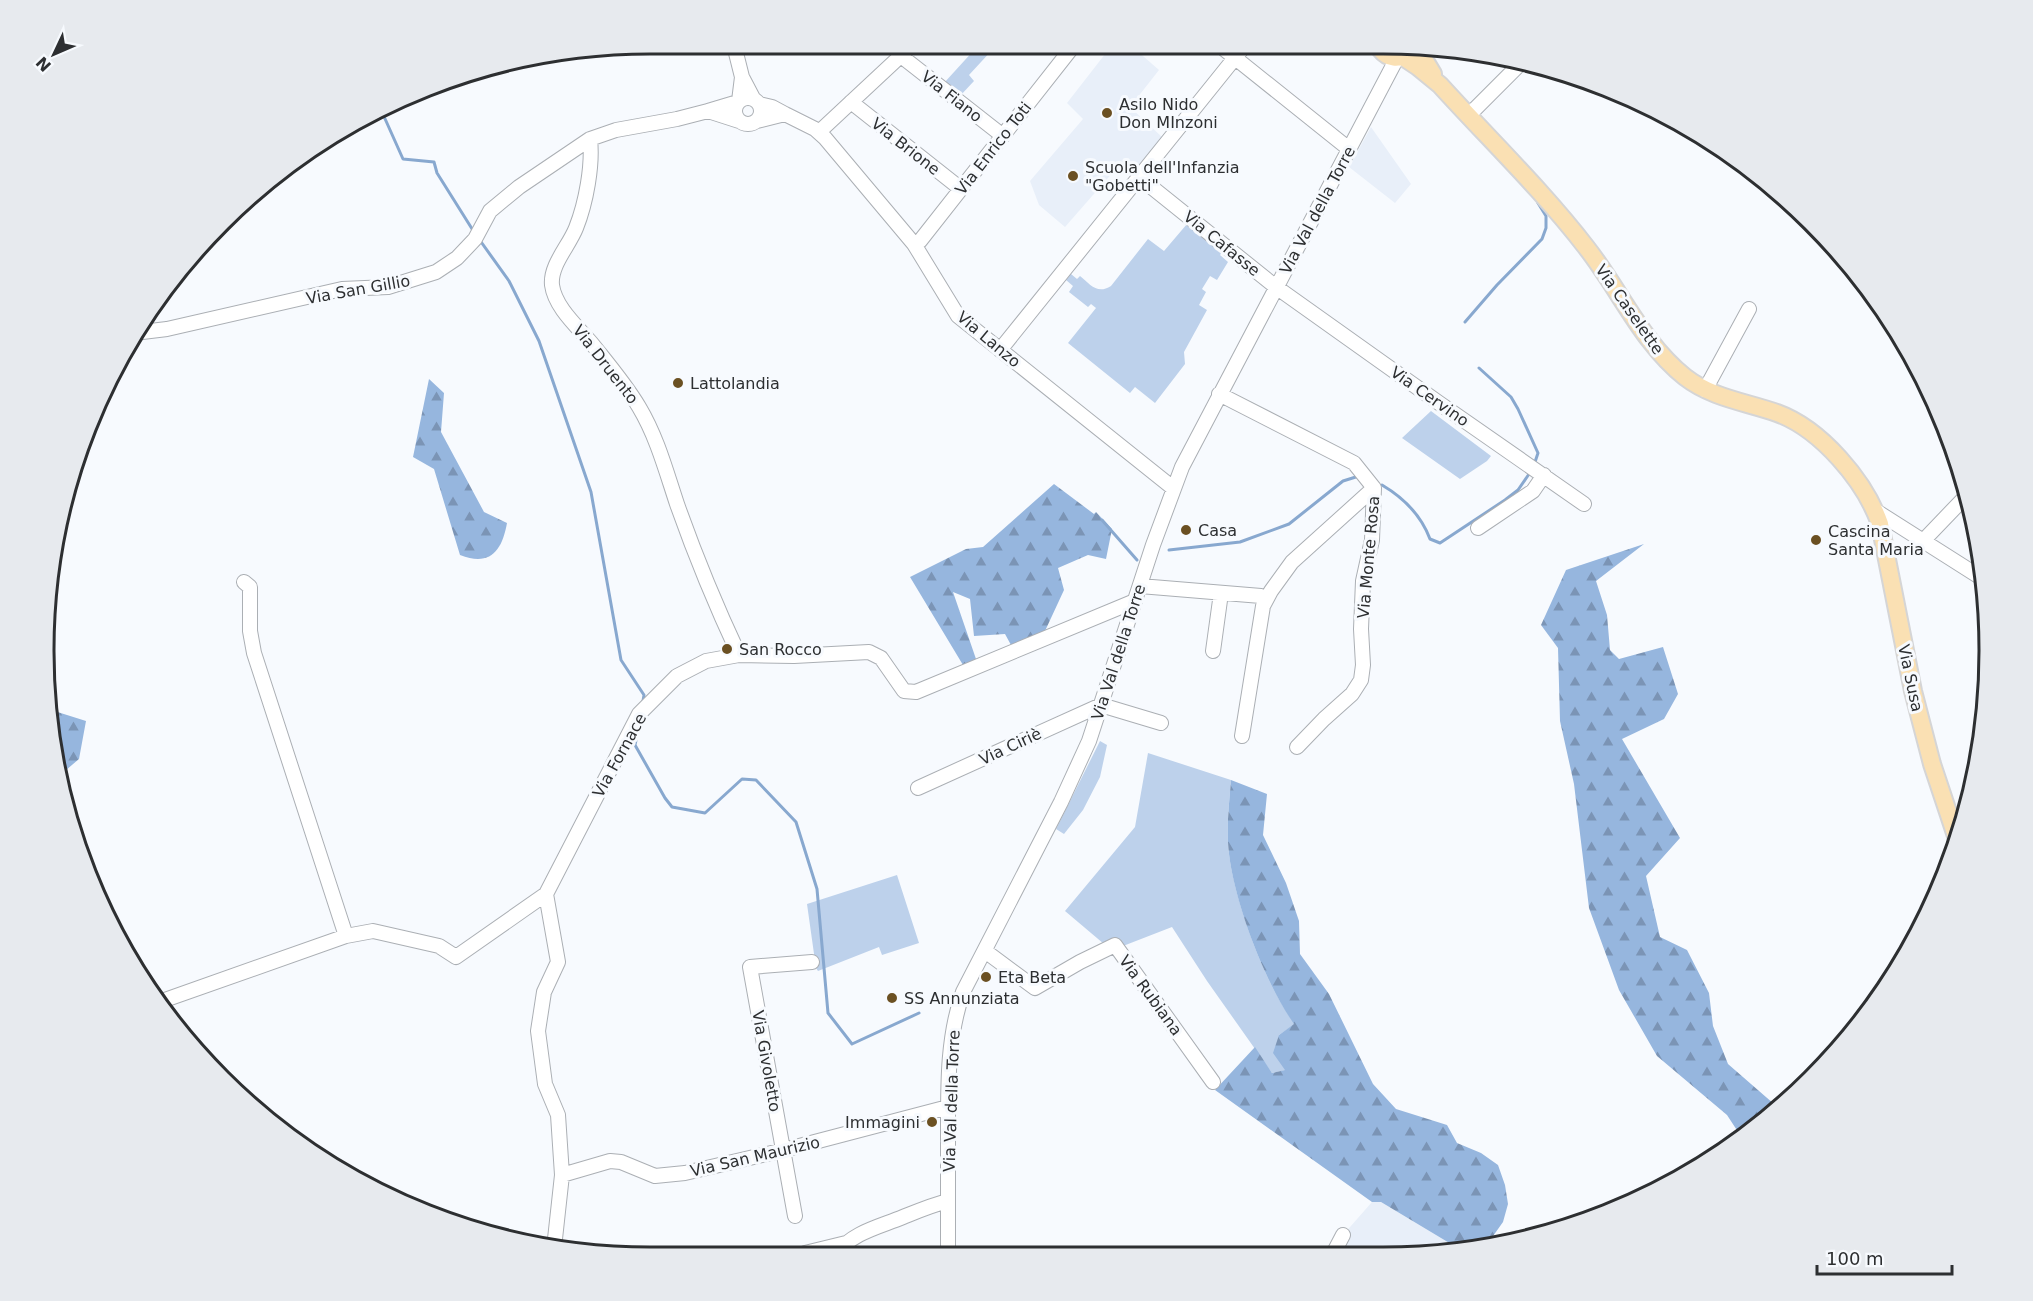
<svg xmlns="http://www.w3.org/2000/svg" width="2033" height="1301" font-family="'DejaVu Sans',sans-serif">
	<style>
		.built { fill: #e8eff9 }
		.green { fill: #bdd1eb }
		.forest { fill: url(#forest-firs) }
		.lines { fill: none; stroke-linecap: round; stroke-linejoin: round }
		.stream { stroke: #88a8cf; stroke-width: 3 }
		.minor-casing { stroke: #abafb4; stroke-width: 16 }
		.major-casing { stroke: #d5d5d6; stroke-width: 20 }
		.minor { stroke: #fff; stroke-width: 14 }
		.major { stroke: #fae0b3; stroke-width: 16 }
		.poi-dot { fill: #6b5022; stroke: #f7fafe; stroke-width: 2 }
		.labels { text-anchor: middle; stroke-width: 6; stroke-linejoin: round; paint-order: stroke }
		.street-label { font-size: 16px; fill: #2d2f31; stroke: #f7fafe }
		.poi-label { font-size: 16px; fill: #2d2f31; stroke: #f7fafe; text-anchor: start }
		.rim { fill: none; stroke: #2d2f31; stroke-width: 3 }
	</style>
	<defs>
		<pattern id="forest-firs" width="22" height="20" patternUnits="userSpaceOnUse" patternTransform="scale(1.5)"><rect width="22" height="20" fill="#96b6de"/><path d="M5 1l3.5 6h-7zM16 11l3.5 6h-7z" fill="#7b94b5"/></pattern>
	</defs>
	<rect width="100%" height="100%" fill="#f7fafe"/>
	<!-- built -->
	<path class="built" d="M1109,49H1135L1159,70L1130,107L1162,137L1135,170L1121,163L1065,227L1039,205L1030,181L1083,119L1067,103Z
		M1371,127L1411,184L1395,203L1349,167Z
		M1372,1202H1381L1461,1250L1422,1256H1332L1343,1235Z"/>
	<!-- green -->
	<path class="green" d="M975,49H993L969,75L974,81L960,96L944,83Z
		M1187,224L1222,252L1220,255L1228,262L1217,280L1210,276L1202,289L1206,292L1199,305L1207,310L1184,352L1185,364L1155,403L1135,387L1130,393L1068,343L1096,308L1091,304L1088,307L1069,292L1073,286L1066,280L1071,274L1077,279L1080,276C1090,284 1097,295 1111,286L1148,239L1164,251Z
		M1431,411L1491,456L1487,461L1460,479L1402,438Z
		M1100,741L1107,745L1100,777L1083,810L1064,834L1056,829Z
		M1148,753L1231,780C1229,805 1226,829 1229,854C1235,902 1265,985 1295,1024L1279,1035L1286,1070L1272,1073L1207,981L1172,927L1123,946L1118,938L1104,944L1065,911L1135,827Z
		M897,875L919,943L882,955L879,947L818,971L816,968L807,904Z"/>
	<!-- forest -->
	<path class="forest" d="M429,379L444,393L441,432L484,512L507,523C502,551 490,567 460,555L434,469L413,457Z
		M1054,484L1094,514L1096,512L1112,529L1106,559L1088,555L1058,568L1064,590L1045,631L1011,645L1005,634L974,636L970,599L953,592L976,659L963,665L910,577L966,549L983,547Z
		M1644,544L1596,581L1607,615L1610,650L1619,659L1663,647L1678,694L1664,719L1622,739L1680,838L1646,876L1660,937L1687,950L1709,993L1713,1026L1728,1064L1774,1104L1777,1109L1752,1132L1742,1138L1727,1115L1657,1056L1619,990L1589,908L1574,784L1560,721L1558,648L1541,625L1566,570Z
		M48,709L86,721L79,759L59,776Z
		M1231,780L1267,794L1263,835L1286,883L1299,921L1300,954L1329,994L1373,1084L1396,1109L1447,1125L1457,1143L1481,1153L1498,1165L1505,1185L1508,1204L1503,1222L1486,1246L1461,1250L1381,1202H1372L1215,1090L1255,1047L1272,1073L1285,1070L1273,1053L1279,1035L1294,1024C1265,983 1235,904 1229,854C1226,829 1229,805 1231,780Z"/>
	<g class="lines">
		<!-- stream -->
		<path class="stream" d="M382,112L403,159L434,162L437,173L474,232
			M479,239L509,281L539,341L591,492L621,660L644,695L643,701
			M1465,322L1497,285L1542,239L1546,228V216L1538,203
			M1479,368L1511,397L1518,409L1538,453L1535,462
			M1382,485C1404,498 1421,515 1430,539L1440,543L1505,500L1518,490L1529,474
			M1102,520L1137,560
			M1169,550L1240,542L1289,524L1343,481L1359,476
			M638,731L635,745L665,798L672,807L705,813L742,779L756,780L796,822L817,889L828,1013L852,1044L919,1013"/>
		<defs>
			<path id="minor" d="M735,49L742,77
				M1224,49L1349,149
				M901,56L1003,136
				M735 111a13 13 0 1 1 26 0a13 13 0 1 1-26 0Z
				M739,101L742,77L753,98
				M738,102L708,111L739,121
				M851,102L961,189
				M785,114L815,129L825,138L914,244L958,316L1173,488
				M1468,116L1521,63
				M757,121L785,114L772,107L759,104
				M819,132L908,49
				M590,139C593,165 586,203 576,228C569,246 550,265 552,285C555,308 579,328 593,345C609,365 626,385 639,407C657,437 666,471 677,504C695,555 716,606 739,655
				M1139,177L1276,287L1439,403L1584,504
				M914,244L920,241L1071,49
				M134,333L167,329L342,289L388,287L436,272L457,258L475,239L490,211L519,187L590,139L616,130L677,119L708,111
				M1000,350L1242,49
				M1705,390L1749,309
				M1219,394L1354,463L1374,488L1372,540L1363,581L1361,629L1363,665L1361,680L1352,694L1324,719L1297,747
				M1876,511L1983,579
				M1478,528L1533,491L1544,475
				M1923,541L1969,493
				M244,582L250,587V631L254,653L346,936L373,931L439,946L456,957L546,894L639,714L677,676L706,661L739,655L794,656L869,652L881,658L904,691L916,692L1135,601
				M1140,586L1261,596
				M1213,651L1221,593
				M1242,736L1263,606L1271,591L1292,562L1374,488
				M918,788L1101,705L1161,723
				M546,894L558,962L544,992L538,1031L545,1084L558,1115L562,1175L554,1248
				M985,951L1035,988L1080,962L1115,945L1213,1082
				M159,1002L346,936
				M562,1175L610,1161L621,1162L655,1176L685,1173L784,1150L948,1107
				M795,1216L750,967L812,962
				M805,1253L846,1243
				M836,1254C853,1232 879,1227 903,1217C918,1211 932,1205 948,1201
				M948,1254C948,1214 948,1174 948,1134C948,1086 947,1038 963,992L1061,802L1089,741L1153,545L1182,467L1397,58
				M1332,1256L1343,1235"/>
			<path id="major" d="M1380,49C1388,59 1399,61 1410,52
				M1418,49L1433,74
				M1403,57L1418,67L1440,85C1489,139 1542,190 1586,247C1620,290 1642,343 1685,377C1712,398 1746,402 1777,413C1821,429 1865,481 1880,524L1913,691L1932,764L1958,842"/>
		</defs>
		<!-- minor casing -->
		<use href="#minor" class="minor-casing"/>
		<!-- major casing -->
		<use href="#major" class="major-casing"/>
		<!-- minor -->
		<use href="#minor" class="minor"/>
		<!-- major -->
		<use href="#major" class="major"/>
	</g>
	<!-- markers -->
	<g class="poi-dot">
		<circle cx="1107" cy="113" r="6"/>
		<circle cx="1073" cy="176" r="6"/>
		<circle cx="678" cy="383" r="6"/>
		<circle cx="1186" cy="530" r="6"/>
		<circle cx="1816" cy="540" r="6"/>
		<circle cx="727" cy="649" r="6"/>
		<circle cx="986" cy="977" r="6"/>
		<circle cx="892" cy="998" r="6"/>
		<circle cx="932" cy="1122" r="6"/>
	</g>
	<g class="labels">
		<!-- street labels -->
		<g class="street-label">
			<text transform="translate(952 96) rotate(38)" y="6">Via Fiano</text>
			<text transform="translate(906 146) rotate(38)" y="6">Via Brione</text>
			<text transform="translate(993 148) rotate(-52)" y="6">Via Enrico Toti</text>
			<text transform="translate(1317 210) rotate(-62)" y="6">Via Val della Torre</text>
			<text transform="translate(1222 243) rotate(39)" y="6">Via Cafasse</text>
			<text transform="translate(358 289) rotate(-10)" y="6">Via San Gillio</text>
			<text transform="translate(1630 309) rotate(55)" y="6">Via Caselette</text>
			<text transform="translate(989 339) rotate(40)" y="6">Via Lanzo</text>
			<text transform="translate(606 364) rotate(52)" y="6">Via Druento</text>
			<text transform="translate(1430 396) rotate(35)" y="6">Via Cervino</text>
			<text transform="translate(1368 557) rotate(-85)" y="6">Via Monte Rosa</text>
			<text transform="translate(1118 652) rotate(-72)" y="6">Via Val della Torre</text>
			<text transform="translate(1911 678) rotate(78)" y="6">Via Susa</text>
			<text transform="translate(1010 746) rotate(-25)" y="6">Via Ciriè</text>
			<text transform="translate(619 755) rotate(-61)" y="6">Via Fornace</text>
			<text transform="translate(1151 995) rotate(54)" y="6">Via Rubiana</text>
			<text transform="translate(767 1061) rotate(80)" y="6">Via Givoletto</text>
			<text transform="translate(951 1101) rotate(-88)" y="6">Via Val della Torre</text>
			<text transform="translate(755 1156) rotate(-13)" y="6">Via San Maurizio</text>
		</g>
		<!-- poi labels -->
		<g class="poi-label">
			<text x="1119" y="110">Asilo Nido<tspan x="1119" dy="18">Don MInzoni</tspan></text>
			<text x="1085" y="173">Scuola dell'Infanzia<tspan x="1085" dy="18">"Gobetti"</tspan></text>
			<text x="690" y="389">Lattolandia</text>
			<text x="1198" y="536">Casa</text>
			<text x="1828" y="537">Cascina<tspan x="1828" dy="18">Santa Maria</tspan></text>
			<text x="739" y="655">San Rocco</text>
			<text x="998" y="983">Eta Beta</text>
			<text x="904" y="1004">SS Annunziata</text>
			<text x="920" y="1128" text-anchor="end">Immagini</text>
		</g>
	</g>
	<!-- crop -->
	<path d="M0 0H2033V1301H0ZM650 54H1383A596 596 0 0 1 1979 650V651A596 596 0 0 1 1383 1247H650A596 596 0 0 1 54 651V650A596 596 0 0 1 650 54Z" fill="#e7eaee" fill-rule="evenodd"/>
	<path class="rim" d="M650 54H1383A596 596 0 0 1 1979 650V651A596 596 0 0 1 1383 1247H650A596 596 0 0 1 54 651V650A596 596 0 0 1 650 54Z"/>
	<!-- north arrow -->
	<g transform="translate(54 54) rotate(226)" stroke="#f7fafe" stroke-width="4.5" paint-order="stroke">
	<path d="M0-4.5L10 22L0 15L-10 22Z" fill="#2d2f31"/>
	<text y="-9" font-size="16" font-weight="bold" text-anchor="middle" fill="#2d2f31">N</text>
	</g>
	<!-- scale -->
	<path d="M1817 1265v9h135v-9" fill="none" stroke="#2d2f31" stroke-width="3"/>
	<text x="1826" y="1265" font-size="18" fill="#2d2f31" stroke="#f7fafe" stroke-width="4.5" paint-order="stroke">100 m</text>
</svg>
